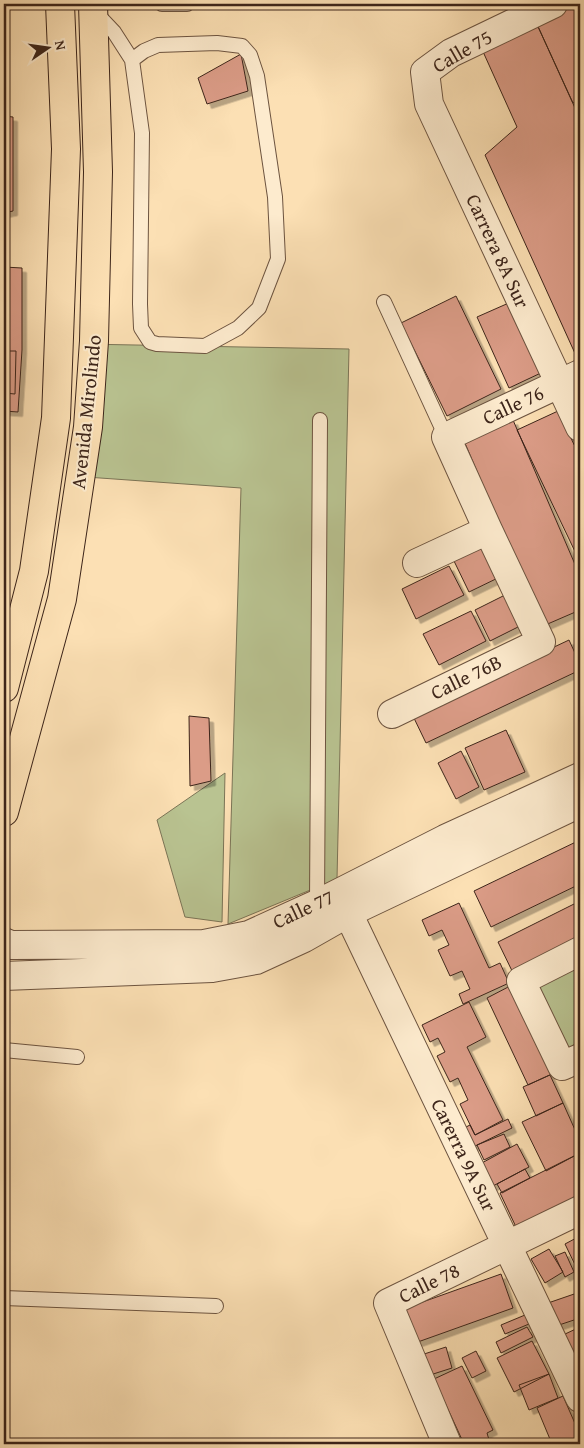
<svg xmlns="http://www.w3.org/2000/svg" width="584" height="1448" font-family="'Gentium Book Plus',serif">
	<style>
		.green { fill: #b9c391; stroke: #7b7456 }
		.building { fill: #db9c87; stroke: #3d251a; filter: url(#shadow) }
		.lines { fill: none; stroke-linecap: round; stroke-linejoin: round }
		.lane-casing { stroke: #6d5440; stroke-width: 16 }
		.street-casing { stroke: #6d5440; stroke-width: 30 }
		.primary-casing { stroke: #3d251a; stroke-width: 30 }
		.lane { stroke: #fdebce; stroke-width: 14 }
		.street { stroke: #fdebce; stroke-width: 28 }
		.primary { stroke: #fce0b4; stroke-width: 28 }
		.labels { text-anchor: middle; stroke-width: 4; stroke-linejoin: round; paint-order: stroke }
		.street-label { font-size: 20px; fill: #3d251a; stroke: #fdebce }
	</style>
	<defs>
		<filter id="shadow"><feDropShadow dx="4.5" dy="4.5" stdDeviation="0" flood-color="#0004"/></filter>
	</defs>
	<rect width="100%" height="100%" fill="#fce0b4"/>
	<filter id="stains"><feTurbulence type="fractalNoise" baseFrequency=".004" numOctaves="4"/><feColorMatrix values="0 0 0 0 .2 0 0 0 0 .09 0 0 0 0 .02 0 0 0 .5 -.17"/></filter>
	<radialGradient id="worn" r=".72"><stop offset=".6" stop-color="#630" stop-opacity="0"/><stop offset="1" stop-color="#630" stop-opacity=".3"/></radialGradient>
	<!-- green -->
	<path class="green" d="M82,344L349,349L337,879L228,924L241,488L72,476Z
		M225,773L222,922L185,917L157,820Z
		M580,953V1058L562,1066L521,981Z"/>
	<!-- building -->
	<path class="building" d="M580,4V100L573,103L535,20Z
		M535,20L580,119V359L578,360L485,155L517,127L480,45Z
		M241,54L248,91L207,104L198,78Z
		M4,116L13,117V211L4,213Z
		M4,267L22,268V350L18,412L4,411Z
		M456,296L501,389L447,416L401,323Z
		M511,302L543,372L509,388L477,317Z
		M4,351H16L15,394L4,393Z
		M558,411L580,457V562L517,430Z
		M513,420L580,576V610L543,626L464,441Z
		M489,544L504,575L469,592L454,561Z
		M449,566L464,595L416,619L402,589Z
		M509,593L524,624L490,641L475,610Z
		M471,611L486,641L439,665L423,634Z
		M569,640L580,664V670L426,743L412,714Z
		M189,716L209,718L211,781L190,786Z
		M506,730L525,772L484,790L465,748Z
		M461,751L479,787L456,799L438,763Z
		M580,840V884L491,927L474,891Z
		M580,901V945L515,977L498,942Z
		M459,903L489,968L500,963L509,983L463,1004L459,994L470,989L462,971L450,976L438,950L449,945L442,930L429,936L422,920Z
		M514,984L556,1072L528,1085L487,998Z
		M469,1002L486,1037L467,1047L503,1120L475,1135L460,1104L468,1100L458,1078L450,1082L437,1056L445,1052L438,1038L430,1042L422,1025Z
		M550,1075L563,1103L536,1116L523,1087Z
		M563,1103L580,1141V1153L546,1171L522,1122Z
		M508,1119L512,1128L471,1148L462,1129L470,1125L475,1135Z
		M504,1134L510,1147L484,1160L477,1145Z
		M517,1144L529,1167L491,1187L480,1164Z
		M580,1153V1197L516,1227L500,1193Z
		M525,1169L530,1178L502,1193L497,1184Z
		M580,1236V1270L578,1271L565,1244Z
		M549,1249L563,1272L545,1283L531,1259Z
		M565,1252L574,1272L565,1277L555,1256Z
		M501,1274L513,1308L415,1343L403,1309Z
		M580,1292V1318L556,1326L548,1303Z
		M525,1315L529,1324L505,1334L501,1325Z
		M527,1327L533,1337L501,1353L496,1342Z
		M580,1327V1368L563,1335Z
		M532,1341L549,1374L514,1392L497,1358Z
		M446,1347L452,1368L427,1376L421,1355Z
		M476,1351L486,1371L472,1378L462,1358Z
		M462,1366L493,1430L487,1433L490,1443L498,1440L500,1444H464L434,1379Z
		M549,1374L558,1398L529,1410L519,1385Z
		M563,1396L580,1435V1444H552L537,1408Z"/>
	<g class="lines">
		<defs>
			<path id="lane" d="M162,4H187
				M96,13L114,32L132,60L142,133L140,304L141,328L150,342L157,344L205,346L238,328L259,308L278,259L275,197L257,76L250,55L242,46L217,43L158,45L144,51L132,60
				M384,302L446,437
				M317,904L320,420
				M4,1050L77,1057
				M4,1298L216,1306"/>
			<path id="street" d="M553,4L451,53L425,72L429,104L580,427
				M417,563L488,530
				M392,714L541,642L488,530L446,437L580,374
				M348,913L580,1398
				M4,942L11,945L204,944L249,935L317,904L445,839L580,777
				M580,951L521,981L562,1066L580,1058
				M4,976L212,968L256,960L304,938L348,913L580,803
				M447,1444L388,1303L580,1210"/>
			<path id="primary" d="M4,688L34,571L56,418L66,149L60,4
				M4,812L62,599L88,427L94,341L98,172L93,4"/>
		</defs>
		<!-- lane casing -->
		<use href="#lane" class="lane-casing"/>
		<!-- street casing -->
		<use href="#street" class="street-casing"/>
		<!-- primary casing -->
		<use href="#primary" class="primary-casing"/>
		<!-- lane -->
		<use href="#lane" class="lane"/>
		<!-- street -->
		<use href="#street" class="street"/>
		<!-- primary -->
		<use href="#primary" class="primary"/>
	</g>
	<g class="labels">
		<!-- street labels -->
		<g class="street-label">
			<text transform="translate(462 51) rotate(-30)" y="7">Calle 75</text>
			<text transform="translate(498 251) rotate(65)" y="7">Carrera 8A Sur</text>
			<text transform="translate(513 405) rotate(-25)" y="7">Calle 76</text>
			<text transform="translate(86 412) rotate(-84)" y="7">Avenida Mirolindo</text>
			<text transform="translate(466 677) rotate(-26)" y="7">Calle 76B</text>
			<text transform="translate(303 909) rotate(-25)" y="7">Calle 77</text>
			<text transform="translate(464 1155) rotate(64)" y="7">Carerra 9A Sur</text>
			<text transform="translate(429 1283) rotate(-26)" y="7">Calle 78</text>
		</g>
	</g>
	<!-- margin -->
	<rect width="584" height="1448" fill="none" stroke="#fce0b4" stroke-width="20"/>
	<rect x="5" y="5" width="574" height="1438" fill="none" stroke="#3d251a" stroke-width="2.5"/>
	<rect x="10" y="10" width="564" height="1428" fill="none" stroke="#3d251a"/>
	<!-- north arrow -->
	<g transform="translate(48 48) rotate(77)" stroke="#fdebce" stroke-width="4" paint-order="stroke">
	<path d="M0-4L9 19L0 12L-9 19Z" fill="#3d251a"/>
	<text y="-8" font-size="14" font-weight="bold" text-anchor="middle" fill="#3d251a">N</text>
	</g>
	<rect width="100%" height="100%" filter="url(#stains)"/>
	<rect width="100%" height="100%" fill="url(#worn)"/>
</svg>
